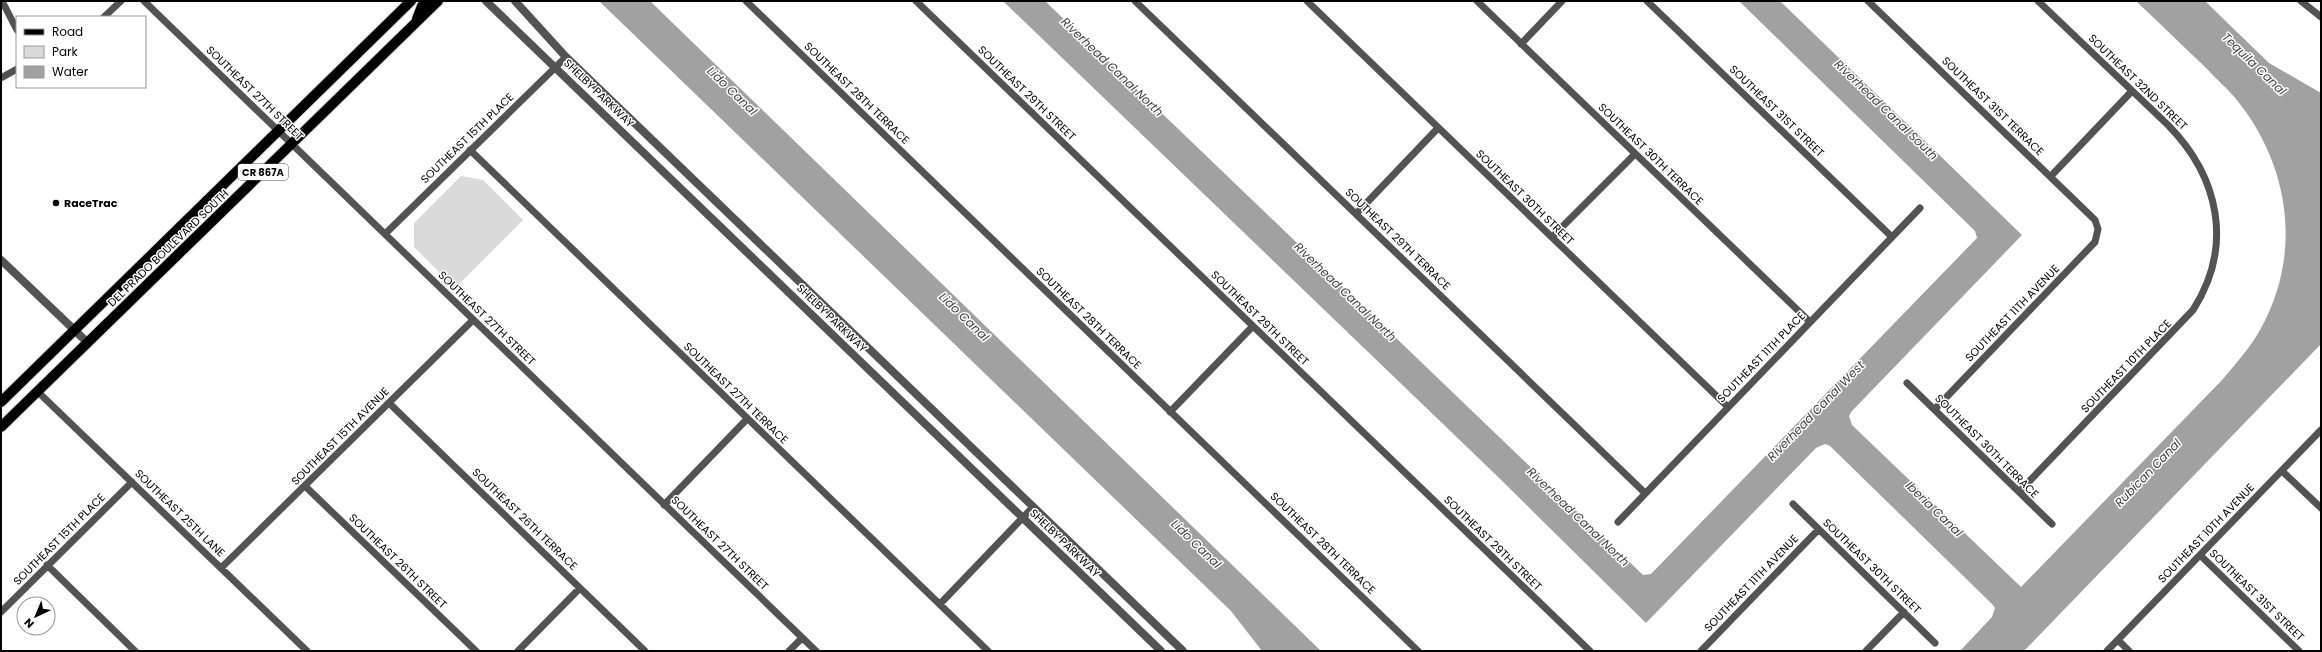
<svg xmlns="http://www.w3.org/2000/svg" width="2322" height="652" font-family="Poppins,sans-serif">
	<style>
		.green { fill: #dadada }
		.water { fill: #a1a1a1 }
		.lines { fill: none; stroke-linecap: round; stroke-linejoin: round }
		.primary-casing { stroke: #dbdbdb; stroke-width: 12 }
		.minor { stroke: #535353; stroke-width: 7 }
		.tertiary { stroke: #535353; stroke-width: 8 }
		.primary { stroke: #000; stroke-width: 10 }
		.poi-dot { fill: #000; stroke: #fff; stroke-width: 1.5 }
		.labels { text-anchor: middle; stroke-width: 3; stroke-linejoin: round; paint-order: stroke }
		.shield { fill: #fff; stroke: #4c4c4c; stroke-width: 1 }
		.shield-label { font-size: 10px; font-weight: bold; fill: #000 }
		.street-label { font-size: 11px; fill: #000; stroke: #fff }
		.poi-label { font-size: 11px; font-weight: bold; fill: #000; stroke: #fff; text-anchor: start }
		.water-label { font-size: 12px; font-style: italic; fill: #424242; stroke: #fff }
	</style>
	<rect width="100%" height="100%" fill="#fff"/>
	<!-- green -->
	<path class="green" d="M461,176L483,180L523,220L455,288L414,247V223Z"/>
	<!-- water -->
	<path class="water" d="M599,1H650L1321,651H1262L1231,611Z
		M1003,1H1045L1643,575L1651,574L1977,238L1975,231L1739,1H1780L2022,235L1851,412L1849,416L1852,425L2021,587L2223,379C2236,363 2250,348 2260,330C2303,254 2290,165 2236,99C2226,87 2214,77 2204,66C2181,44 2159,23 2136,1H2205L2269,63L2321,93V344L2024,651H1960L1992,617L1995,608L1992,604L1830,446L1825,444L1816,448L1646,623L1494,473Z"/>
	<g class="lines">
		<defs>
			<path id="primary" d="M417,19L422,6L427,1
				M1,402L411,1
				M1,427L438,1"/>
		</defs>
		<!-- primary casing -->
		<use href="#primary" class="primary-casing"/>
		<!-- minor -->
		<path class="minor" d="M2,1L17,30
			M144,1L816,651
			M746,1L1418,651
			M916,1L1590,651
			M1135,1L1645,493
			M1307,1L1728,407
			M1477,1L1810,322
			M1647,1L1892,237
			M1868,1L2095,220L2098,229L2095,242L1935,409
			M2301,1L2321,17
			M104,17L121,1
			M1521,44L1562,1
			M1,78L17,69
			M470,150L988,651
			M2051,176L2132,91
			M1356,214L1438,128
			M385,234L566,57
			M1552,237L1635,154
			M1907,383L2052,524
			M37,391L307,651
			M389,403L645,651
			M1170,412L1253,326
			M2282,471L2321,508
			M305,486L476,651
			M2019,492L2193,310C2234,246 2219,177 2168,125L2038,1
			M1793,504L1935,643
			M664,505L747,419
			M1618,522L1920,208
			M2200,555L2299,651
			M47,565L135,651
			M221,568L473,320
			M940,604L1033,507
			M1,612L132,482
			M2118,640L2129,651
			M518,651L580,588
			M789,651L802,638
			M1701,651L1818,530
			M1866,651L1904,612
			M2107,651L2321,430"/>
		<!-- tertiary -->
		<path class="tertiary" d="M486,1L1161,651
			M515,1L566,57L1183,651
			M1,260L88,343"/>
		<!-- primary -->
		<use href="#primary" class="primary"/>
	</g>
	<!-- markers -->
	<circle class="poi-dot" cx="56" cy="203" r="4"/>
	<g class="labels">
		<!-- shield labels -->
		<rect class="shield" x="238" y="164" width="50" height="16" rx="3"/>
		<g class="shield-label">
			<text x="263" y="176">CR 867A</text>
		</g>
		<!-- street labels -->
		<g class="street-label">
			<text transform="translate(2138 82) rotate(44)" y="4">SOUTHEAST 32ND STREET</text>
			<text transform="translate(255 93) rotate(44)" y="4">SOUTHEAST 27TH STREET</text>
			<text transform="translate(599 93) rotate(44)" y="4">SHELBY PARKWAY</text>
			<text transform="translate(857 93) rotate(44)" y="4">SOUTHEAST 28TH TERRACE</text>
			<text transform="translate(1027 93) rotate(44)" y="4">SOUTHEAST 29TH STREET</text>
			<text transform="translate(1993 106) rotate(44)" y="4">SOUTHEAST 31ST TERRACE</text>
			<text transform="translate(1777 111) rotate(44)" y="4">SOUTHEAST 31ST STREET</text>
			<text transform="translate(467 138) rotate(-44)" y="4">SOUTHEAST 15TH PLACE</text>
			<text transform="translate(1651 154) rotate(44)" y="4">SOUTHEAST 30TH TERRACE</text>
			<text transform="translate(1525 197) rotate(44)" y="4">SOUTHEAST 30TH STREET</text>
			<text transform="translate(1398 239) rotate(44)" y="4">SOUTHEAST 29TH TERRACE</text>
			<text transform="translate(168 248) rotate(-44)" y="4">DEL PRADO BOULEVARD SOUTH</text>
			<text transform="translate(2012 313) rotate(-46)" y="4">SOUTHEAST 11TH AVENUE</text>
			<text transform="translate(487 318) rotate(44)" y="4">SOUTHEAST 27TH STREET</text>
			<text transform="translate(832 318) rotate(44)" y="4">SHELBY PARKWAY</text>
			<text transform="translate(1089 318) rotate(44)" y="4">SOUTHEAST 28TH TERRACE</text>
			<text transform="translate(1260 318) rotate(44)" y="4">SOUTHEAST 29TH STREET</text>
			<text transform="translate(1761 357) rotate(-46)" y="4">SOUTHEAST 11TH PLACE</text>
			<text transform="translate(2126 366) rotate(-46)" y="4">SOUTHEAST 10TH PLACE</text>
			<text transform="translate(736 393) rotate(44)" y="4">SOUTHEAST 27TH TERRACE</text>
			<text transform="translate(340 436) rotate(-45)" y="4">SOUTHEAST 15TH AVENUE</text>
			<text transform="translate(1987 446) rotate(45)" y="4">SOUTHEAST 30TH TERRACE</text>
			<text transform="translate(180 513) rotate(44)" y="4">SOUTHEAST 25TH LANE</text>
			<text transform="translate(525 519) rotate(44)" y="4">SOUTHEAST 26TH TERRACE</text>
			<text transform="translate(2206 533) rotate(-46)" y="4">SOUTHEAST 10TH AVENUE</text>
			<text transform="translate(59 539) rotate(-45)" y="4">SOUTHEAST 15TH PLACE</text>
			<text transform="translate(720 543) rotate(44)" y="4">SOUTHEAST 27TH STREET</text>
			<text transform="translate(1065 543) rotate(44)" y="4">SHELBY PARKWAY</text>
			<text transform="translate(1323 543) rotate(44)" y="4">SOUTHEAST 28TH TERRACE</text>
			<text transform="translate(1493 543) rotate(44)" y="4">SOUTHEAST 29TH STREET</text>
			<text transform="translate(398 561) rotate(44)" y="4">SOUTHEAST 26TH STREET</text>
			<text transform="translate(1872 566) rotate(44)" y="4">SOUTHEAST 30TH STREET</text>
			<text transform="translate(1751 583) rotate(-46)" y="4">SOUTHEAST 11TH AVENUE</text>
			<text transform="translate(2257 595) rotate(44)" y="4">SOUTHEAST 31ST STREET</text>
		</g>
		<!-- poi labels -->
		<g class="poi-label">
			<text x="64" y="207">RaceTrac</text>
		</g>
		<!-- water labels -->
		<g class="water-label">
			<text transform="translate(2254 64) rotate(44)" y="4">Tequila Canal</text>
			<text transform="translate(1112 67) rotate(44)" y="4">Riverhead Canal North</text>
			<text transform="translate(732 91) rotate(44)" y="4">Lido Canal</text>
			<text transform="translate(1886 110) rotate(44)" y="4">Riverhead Canal South</text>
			<text transform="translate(1345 292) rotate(44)" y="4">Riverhead Canal North</text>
			<text transform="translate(964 317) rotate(44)" y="4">Lido Canal</text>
			<text transform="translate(1816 411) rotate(-46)" y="4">Riverhead Canal West</text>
			<text transform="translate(2148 473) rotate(-46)" y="4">Rubican Canal</text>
			<text transform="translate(1934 509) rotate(44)" y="4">Iberia Canal</text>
			<text transform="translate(1578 517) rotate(44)" y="4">Riverhead Canal North</text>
			<text transform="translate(1196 544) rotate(44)" y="4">Lido Canal</text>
		</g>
	</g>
	<!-- border -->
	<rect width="2322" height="652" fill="none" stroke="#000000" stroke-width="4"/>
	<!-- legend -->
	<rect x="16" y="16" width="130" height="72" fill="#ffffff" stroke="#999999"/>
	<rect x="24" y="29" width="20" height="6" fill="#000000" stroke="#999999"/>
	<text x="52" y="36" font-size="12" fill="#000000">Road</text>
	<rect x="24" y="46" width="20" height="12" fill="#dadada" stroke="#999999"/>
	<text x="52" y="56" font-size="12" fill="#000000">Park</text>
	<rect x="24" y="66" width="20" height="12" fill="#a1a1a1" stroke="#999999"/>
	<text x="52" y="76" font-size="12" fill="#000000">Water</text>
	<!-- north arrow -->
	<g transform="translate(36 616) rotate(224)"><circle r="19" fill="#ffffff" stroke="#999999"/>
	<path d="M0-3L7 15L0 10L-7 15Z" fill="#000000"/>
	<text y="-6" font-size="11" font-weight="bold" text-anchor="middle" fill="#000000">N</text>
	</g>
</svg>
